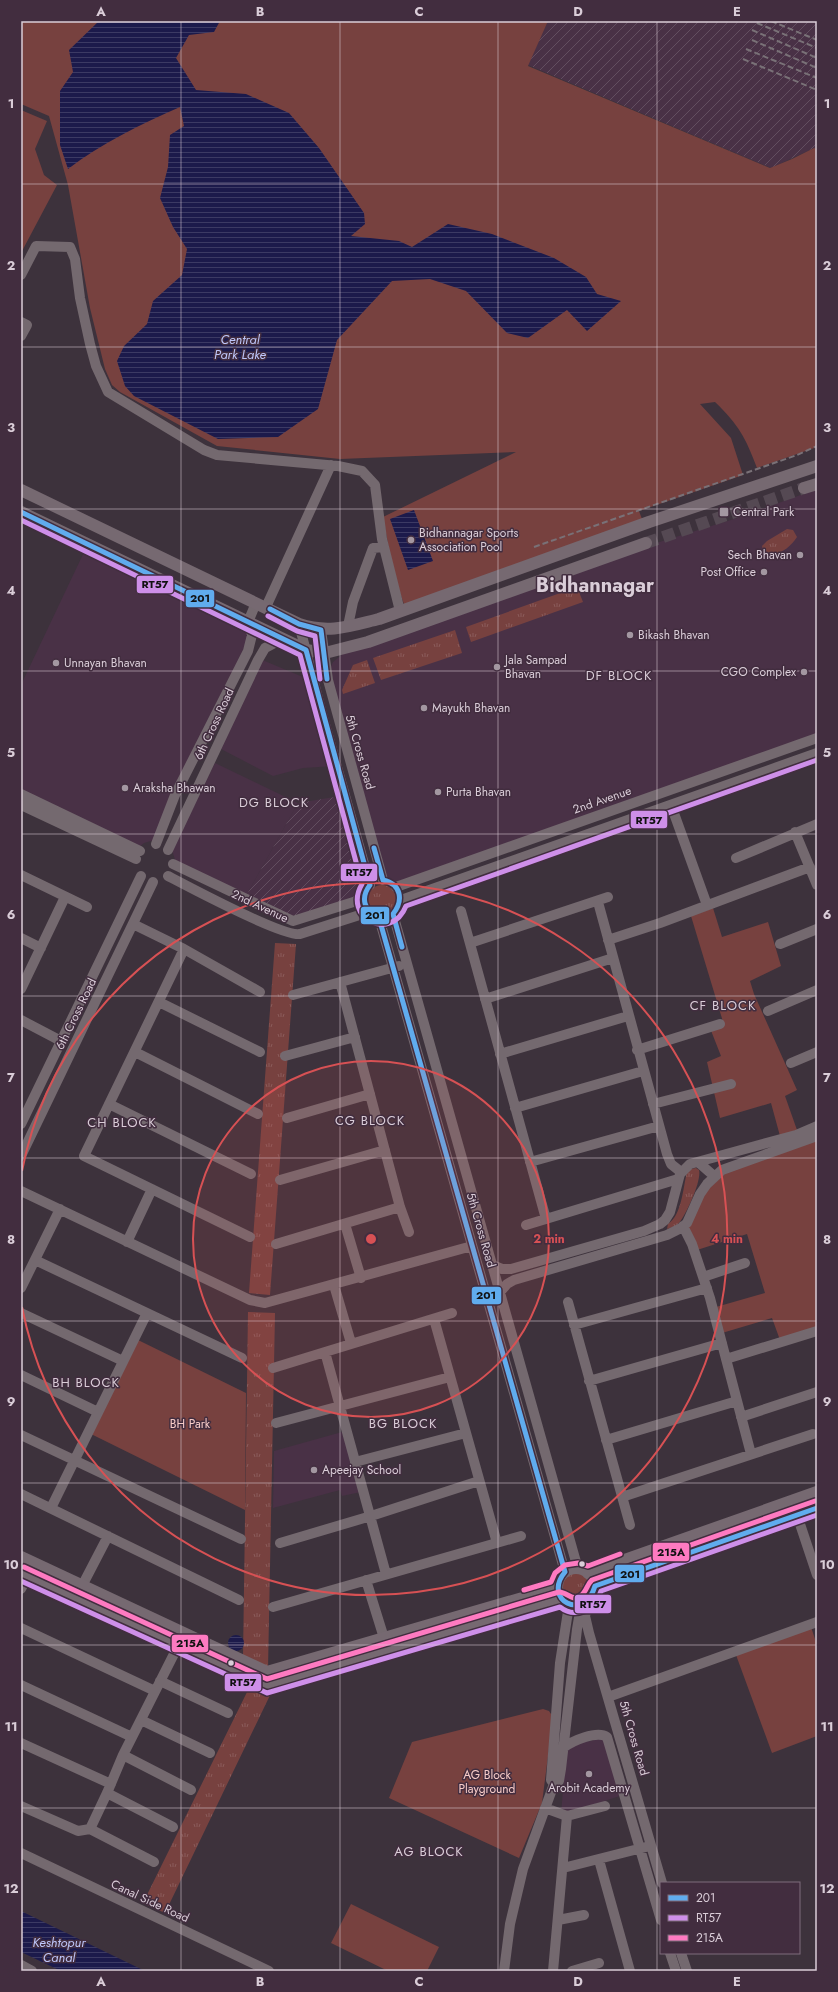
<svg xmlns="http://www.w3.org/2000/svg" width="838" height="1992" font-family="Jost,sans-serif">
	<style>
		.built { fill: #493146 }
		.industrial { fill: url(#industrial-furrows) }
		.grass { fill: url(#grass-tufts) }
		.park { fill: #77413f }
		.water { fill: url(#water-rules) }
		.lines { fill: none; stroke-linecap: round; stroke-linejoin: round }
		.major-tunnel { stroke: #554953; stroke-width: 12; stroke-dasharray: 12 6; stroke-linecap: butt }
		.minor { stroke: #74696f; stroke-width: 10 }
		.major { stroke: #766971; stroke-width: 12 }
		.rail { stroke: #797177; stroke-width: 2; stroke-dasharray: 6 3; stroke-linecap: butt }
		.bus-1-casing { stroke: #422d3f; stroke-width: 8 }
		.bus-2-casing { stroke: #422d3f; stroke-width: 8 }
		.bus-3-casing { stroke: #422d3f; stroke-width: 8 }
		.bus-1 { stroke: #60acee; stroke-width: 5 }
		.bus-2 { stroke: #ce8fe9; stroke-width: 5 }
		.bus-3 { stroke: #fe7ac1; stroke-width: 5 }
		.grid { fill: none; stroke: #dacdd8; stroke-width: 1; stroke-opacity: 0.55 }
		.ring { fill: none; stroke: #d75154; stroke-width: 2 }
		.poi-dot { fill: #a397a1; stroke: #422d3f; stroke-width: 1.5 }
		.bus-dot { fill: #dacdd8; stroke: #422d3f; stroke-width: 1.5 }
		.labels { text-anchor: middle; stroke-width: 3; stroke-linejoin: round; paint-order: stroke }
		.poi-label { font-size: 12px; fill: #dacdd8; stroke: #422d3f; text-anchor: start }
		.street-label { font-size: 12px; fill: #dacdd8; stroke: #422d3f }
		.park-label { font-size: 12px; fill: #f8ccc8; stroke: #422d3f }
		.water-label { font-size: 13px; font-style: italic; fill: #bec6fa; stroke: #422d3f }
		.neighbourhood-label { font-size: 13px; letter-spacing: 1px; fill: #dacdd8; stroke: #422d3f }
		.town-label { font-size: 20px; font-weight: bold; fill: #dacdd8; stroke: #422d3f }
		.centre { fill: #d75154; stroke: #422d3f; stroke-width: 2 }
		.ring-label { font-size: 12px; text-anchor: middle; font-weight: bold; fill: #d75154; stroke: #422d3f; stroke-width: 3; stroke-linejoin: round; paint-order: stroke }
		.line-badge { stroke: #422d3f; stroke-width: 1.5 }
		.pale-badge-label { font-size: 11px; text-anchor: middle; font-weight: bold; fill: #111 }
		.neatline { fill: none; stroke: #dacdd8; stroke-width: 1.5 }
		.grid-label { font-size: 13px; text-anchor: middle; font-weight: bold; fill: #dacdd8 }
	</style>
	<defs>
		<pattern id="industrial-furrows" width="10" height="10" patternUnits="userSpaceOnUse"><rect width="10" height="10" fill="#493146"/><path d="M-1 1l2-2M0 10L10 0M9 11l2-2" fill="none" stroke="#634e60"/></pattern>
		<pattern id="grass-tufts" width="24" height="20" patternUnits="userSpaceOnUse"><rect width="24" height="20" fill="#77413f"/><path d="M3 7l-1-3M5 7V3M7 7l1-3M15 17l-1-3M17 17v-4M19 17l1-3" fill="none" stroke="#8a5b5a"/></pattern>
		<pattern id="water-rules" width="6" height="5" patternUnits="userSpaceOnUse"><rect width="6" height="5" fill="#1c1a4b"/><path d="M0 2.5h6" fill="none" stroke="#3c3a64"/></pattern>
	</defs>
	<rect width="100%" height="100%" fill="#3d323c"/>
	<!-- built -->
	<path class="built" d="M817,489V735L398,883L385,877L330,682V668L333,662L344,653L637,549L737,518Z
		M86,548L243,625L248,639L154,840L144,843L139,847L21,790V685Z
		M260,659L310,680L334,766L303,768L273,776L221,749Z
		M215,763L298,803L246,896L176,863L172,850Z
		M342,1432L361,1492L342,1496L340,1490L273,1508L274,1451Z
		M606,1738L620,1796L561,1815L566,1752L578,1743Z"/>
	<!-- industrial -->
	<path class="industrial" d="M548,21H817V149L814,148L771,168L528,65Z
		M341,796L366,884L359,899L292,916L246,896L298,803Z"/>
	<!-- grass -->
	<path class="grass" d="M787,529L793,530L797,537C790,548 775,560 763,550L762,546L767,541Z
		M577,587L583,602L471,642L466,627Z
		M455,630L462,653L381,680L373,658Z
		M367,660L375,683L343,694L342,690L353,665Z
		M368 899a14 14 0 1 1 28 0a14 14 0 1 1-28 0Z
		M275,943L296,944L270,1295L249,1293Z
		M696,1168L699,1170C702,1180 686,1215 679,1223C676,1226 672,1227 667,1229L668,1224C682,1215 683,1187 687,1172L691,1169Z
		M248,1312L275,1313L268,1669L243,1658Z
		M562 1587a14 14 0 1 1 28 0a14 14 0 1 1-28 0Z
		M252,1682L273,1689L165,1913L143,1903Z"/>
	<!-- park -->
	<path class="park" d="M21,21H548L528,66L770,168L792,159L814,148L817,149V447L757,468C746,438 738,424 715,402L700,404L731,438L743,475L639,511L642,519L405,607L394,576L383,517L516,452L340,459L217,446L120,392L112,385L105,369L90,308L68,185L49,116L21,104Z
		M21,110L47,121L35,149L44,175L57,185L21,253Z
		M713,908L722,937L768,922L781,966L750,981L754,994L797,1090L785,1096L797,1130L780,1136L771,1103L720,1118L707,1062L721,1056L710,1028L724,1025L691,916Z
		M817,1138V1327L780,1340L772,1318L722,1333L716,1307L765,1293L747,1234L697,1250L687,1232L703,1194L729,1170Z
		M138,1340L246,1393L245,1510L91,1434Z
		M811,1627L817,1645V1736L772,1753L736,1655Z
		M543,1709L549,1711L553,1717L542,1803L519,1858L389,1798L412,1742Z
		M351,1904L439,1947L427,1971H388L331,1943Z"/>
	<!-- water -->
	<path class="water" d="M99,21H220L214,32L189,35L176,58L196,90L246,94L289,113L319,148L364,213L365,224L351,236L399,241L412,247L448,224L492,234L554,258L586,277L597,294L621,301L587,331L567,310L528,338L507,333L466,291L430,279L392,281L337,340L318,409L278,437L218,439L134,396L125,386L117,361L124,346L147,324L153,301L182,275L187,249L173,227L160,198L168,167L170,135L184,126L180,107C141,124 102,143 68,169L60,145V91L73,72L69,50Z
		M414,510L433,561L408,570L390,519Z
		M228 1643a8 8 0 1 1 16 0a8 8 0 1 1-16 0Z
		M21,1911L145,1971H61L21,1952Z"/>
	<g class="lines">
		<!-- major-tunnel -->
		<path class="major-tunnel" d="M646,543L804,488"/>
		<!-- minor -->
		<path class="minor" d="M21,275L36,246L70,247L75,259L80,298L90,344L96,366L108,392L204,450L217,455L338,466L362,471L375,485L382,539L400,611
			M21,322L27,325L21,336
			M266,607L331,465
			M299,624L321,710L370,885
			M348,626L353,602L373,548L384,547
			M321,630L328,680L383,880
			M21,794L140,851
			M21,805L136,859
			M671,805L707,905
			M795,832L817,885
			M156,844L175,795L248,651L252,635L248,622L256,603
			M168,850L258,660L265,648L282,639
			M736,858L817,824
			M173,864L293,921L363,899
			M21,875L87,907
			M168,876C189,887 283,937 300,934L369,912
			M396,887L817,738
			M401,900L817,753
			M598,902L667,1154L671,1164L681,1172
			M461,911L546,1219
			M393,914L578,1569
			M379,918L565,1572
			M133,924L184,949L260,992
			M21,938L41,948
			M608,940L660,923L810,867
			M470,943L608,897
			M780,944L817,929
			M184,949L84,1156L250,1237
			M340,982L400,1207L409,1232
			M21,989L65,897
			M293,995L399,966
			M485,999L613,958
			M159,1002L260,1052
			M768,1011L817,990
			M21,1020L61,1041
			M637,1050L720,1024
			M135,1052L258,1114
			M500,1054L628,1016
			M285,1056L355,1037
			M791,1063L817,1052
			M109,1104L251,1174
			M653,1104L731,1084
			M515,1108L643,1071
			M287,1118L370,1094
			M21,1124L141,876
			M21,1156L153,882
			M530,1162L659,1126
			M698,1162L714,1176
			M280,1180L385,1150
			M21,1191L250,1300L265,1303L472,1246
			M345,1224L361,1278
			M526,1225L678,1179
			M683,1226L692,1244L710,1298L751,1454
			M127,1242L152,1189
			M276,1244L400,1207
			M35,1260L242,1358
			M492,1265L502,1269H511L644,1231L660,1224L665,1220L670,1212L680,1174L690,1164L796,1135L817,1126
			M703,1277L745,1263
			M334,1285L351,1343
			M21,1288L60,1209
			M500,1292L507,1284L514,1280L667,1235L681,1228L687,1223L700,1194L707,1184L722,1170L817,1136
			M568,1302L630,1525
			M21,1313L123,1361
			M434,1319L497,1543
			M574,1325L707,1288
			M325,1352L386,1574
			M726,1359L817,1331
			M273,1368L452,1313
			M21,1375L98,1412
			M589,1381L722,1343
			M741,1417L817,1392
			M276,1423L450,1377
			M21,1435L241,1539
			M606,1440L737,1401
			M355,1462L466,1433
			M21,1494L239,1600
			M622,1497L813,1434
			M51,1508L147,1313
			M797,1515L817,1575
			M280,1543L371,1516L479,1481
			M366,1580L384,1638
			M82,1586L108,1536
			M21,1589L28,1576
			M589,1600L585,1616L589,1633L662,1883
			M273,1607L521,1536
			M21,1628L155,1691
			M160,1681L228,1713
			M21,1685L132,1737
			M608,1697L817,1622
			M141,1720L210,1753
			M21,1743L111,1784
			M563,1748C572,1741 597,1730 607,1737L661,1920
			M123,1755L191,1790
			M554,1784L559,1781L561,1769L577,1629L581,1606
			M554,1784L551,1780L560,1663L569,1605
			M107,1793L173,1827
			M21,1806L78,1831L90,1829L107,1793L123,1755L179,1644
			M545,1808L567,1816
			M90,1829L154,1862
			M21,1853L269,1971
			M599,1860L630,1971
			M563,1868L646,1847
			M558,1920L584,1915
			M670,1953L676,1971
			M681,1953L687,1971
			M21,1965L32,1971
			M504,1971L510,1924L523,1869L554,1784
			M553,1971L567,1816L605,1806
			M572,1971L599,1963"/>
		<!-- major -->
		<path class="major" d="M804,488L817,484
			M21,490L299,624C329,634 350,626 379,619L649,522L817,466
			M21,512L306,650L325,653L368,642L646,543
			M21,1557L267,1672L557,1588
			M557 1587a19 19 0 1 1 38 0a19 19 0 1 1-38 0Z
			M21,1573L266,1686L561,1599
			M588,1573L817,1492
			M595,1586L817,1508"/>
		<!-- rail -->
		<path class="rail" d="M771,21L817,40
			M757,23L817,48
			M752,30L817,58
			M752,40L817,68
			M746,49L817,78
			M743,59L817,90
			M534,547L797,455L817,446"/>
		<defs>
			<path id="bus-1" d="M21,512L306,650L370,885C360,898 364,911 379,918L565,1572C542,1599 584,1623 595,1586L817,1508
				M270,609L299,624L321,630L327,679
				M374,848L383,880C401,884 404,900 393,914L402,947"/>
			<path id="bus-2" d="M21,520L300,655L362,884C342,918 391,943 406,906L817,760
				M268,616L297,631L315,636L320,679
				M21,1581L267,1693L560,1607C575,1619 595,1610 601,1591L817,1515"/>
			<path id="bus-3" d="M24,1567L267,1679L559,1592C567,1592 572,1601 579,1597C587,1593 586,1585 592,1580L815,1501
				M524,1590L551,1582L555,1573L565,1565L578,1563L588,1566L620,1554"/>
		</defs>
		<!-- bus-1 casing -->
		<use href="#bus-1" class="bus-1-casing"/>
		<!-- bus-2 casing -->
		<use href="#bus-2" class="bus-2-casing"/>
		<!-- bus-3 casing -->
		<use href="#bus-3" class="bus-3-casing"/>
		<!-- bus-1 -->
		<use href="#bus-1" class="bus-1"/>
		<!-- bus-2 -->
		<use href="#bus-2" class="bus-2"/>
		<!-- bus-3 -->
		<use href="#bus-3" class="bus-3"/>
	</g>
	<!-- grid -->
	<path class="grid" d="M181,21V1971M340,21V1971M498,21V1971M657,21V1971M21,184H817M21,347H817M21,509H817M21,671H817M21,834H817M21,996H817M21,1158H817M21,1321H817M21,1483H817M21,1645H817M21,1808H817"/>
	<!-- distance rings -->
	<circle cx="371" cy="1239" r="178" fill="#d75154" fill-opacity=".12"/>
	<g class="ring">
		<circle cx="371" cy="1239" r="178"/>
		<path d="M22 1171A356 356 0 1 1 22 1307"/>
	</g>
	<!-- markers -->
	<g class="poi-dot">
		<rect x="719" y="507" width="10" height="10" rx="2"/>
		<circle cx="411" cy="540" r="4"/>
		<circle cx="800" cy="555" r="4"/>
		<circle cx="764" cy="572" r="4"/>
		<circle cx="630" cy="635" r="4"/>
		<circle cx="56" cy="663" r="4"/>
		<circle cx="497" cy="667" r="4"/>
		<circle cx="804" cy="672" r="4"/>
		<circle cx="424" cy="708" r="4"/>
		<circle cx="125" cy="788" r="4"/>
		<circle cx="438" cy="792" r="4"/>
		<circle cx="314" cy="1470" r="4"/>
		<circle cx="589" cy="1774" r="4"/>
	</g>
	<g class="bus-dot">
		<circle cx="582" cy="1564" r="3.5"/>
		<circle cx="231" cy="1663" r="3.5"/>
	</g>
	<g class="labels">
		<!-- poi labels -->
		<g class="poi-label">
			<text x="733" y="516">Central Park</text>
			<text x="419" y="537">Bidhannagar Sports<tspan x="419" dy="14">Association Pool</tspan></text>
			<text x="792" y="559" text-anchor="end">Sech Bhavan</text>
			<text x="756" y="576" text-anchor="end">Post Office</text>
			<text x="638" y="639">Bikash Bhavan</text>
			<text x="505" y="664">Jala Sampad<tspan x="505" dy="14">Bhavan</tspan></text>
			<text x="64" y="667">Unnayan Bhavan</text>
			<text x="796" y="676" text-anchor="end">CGO Complex</text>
			<text x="432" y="712">Mayukh Bhavan</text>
			<text x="133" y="792">Araksha Bhawan</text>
			<text x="446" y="796">Purta Bhavan</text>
			<text x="322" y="1474">Apeejay School</text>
			<text x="589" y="1792" text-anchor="middle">Arobit Academy</text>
		</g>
		<!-- street labels -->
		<g class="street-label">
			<text transform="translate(214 724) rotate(-65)" y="4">6th Cross Road</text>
			<text transform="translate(360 752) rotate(74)" y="4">5th Cross Road</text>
			<text transform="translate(602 800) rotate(-19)" y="4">2nd Avenue</text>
			<text transform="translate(260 906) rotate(25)" y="4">2nd Avenue</text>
			<text transform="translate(76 1014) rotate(-64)" y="4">6th Cross Road</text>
			<text transform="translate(481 1230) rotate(74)" y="4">5th Cross Road</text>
			<text transform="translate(634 1738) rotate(74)" y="4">5th Cross Road</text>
			<text transform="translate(150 1901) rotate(25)" y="4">Canal Side Road</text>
		</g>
		<!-- park labels -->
		<g class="park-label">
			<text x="190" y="1428">BH Park</text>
			<text x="487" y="1779">AG Block<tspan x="487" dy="14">Playground</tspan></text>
		</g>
		<!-- water labels -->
		<g class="water-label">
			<text x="240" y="344">Central<tspan x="240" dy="15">Park Lake</tspan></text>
			<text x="59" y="1947">Keshtopur<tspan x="59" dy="15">Canal</tspan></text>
		</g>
		<!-- neighbourhood labels -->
		<g class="neighbourhood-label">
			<text x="619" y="680">DF BLOCK</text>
			<text x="274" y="807">DG BLOCK</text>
			<text x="723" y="1010">CF BLOCK</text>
			<text x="370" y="1125">CG BLOCK</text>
			<text x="122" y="1127">CH BLOCK</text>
			<text x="86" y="1387">BH BLOCK</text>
			<text x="403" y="1428">BG BLOCK</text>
			<text x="429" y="1856">AG BLOCK</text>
		</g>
		<!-- town labels -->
		<g class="town-label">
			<text x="595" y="592">Bidhannagar</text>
		</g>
	</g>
	<circle cx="371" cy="1239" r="6" class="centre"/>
	<g class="ring-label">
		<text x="549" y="1243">2 min</text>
		<text x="727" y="1243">4 min</text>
	</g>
	<g class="line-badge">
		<rect x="136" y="575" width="38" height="19" rx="4" fill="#ce8fe9"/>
		<rect x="185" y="589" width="30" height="19" rx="4" fill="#60acee"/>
		<rect x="630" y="810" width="38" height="19" rx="4" fill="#ce8fe9"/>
		<rect x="340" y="863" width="38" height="19" rx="4" fill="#ce8fe9"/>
		<rect x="360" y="906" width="30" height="19" rx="4" fill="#60acee"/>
		<rect x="471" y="1286" width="31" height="19" rx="4" fill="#60acee"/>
		<rect x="652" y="1542" width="38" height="20" rx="4" fill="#fe7ac1"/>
		<rect x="614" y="1564" width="31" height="19" rx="4" fill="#60acee"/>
		<rect x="574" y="1594" width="38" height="20" rx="4" fill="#ce8fe9"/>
		<rect x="171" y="1634" width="38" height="19" rx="4" fill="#fe7ac1"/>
		<rect x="224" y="1673" width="38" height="19" rx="4" fill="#ce8fe9"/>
	</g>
	<g class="pale-badge-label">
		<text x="155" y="588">RT57</text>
		<text x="200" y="602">201</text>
		<text x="649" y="824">RT57</text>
		<text x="359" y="876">RT57</text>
		<text x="375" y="919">201</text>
		<text x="486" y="1299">201</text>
		<text x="671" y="1556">215A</text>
		<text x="630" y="1578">201</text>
		<text x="593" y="1608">RT57</text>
		<text x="190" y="1647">215A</text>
		<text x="243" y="1686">RT57</text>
	</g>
	<!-- border -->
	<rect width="838" height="1992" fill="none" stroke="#422d3f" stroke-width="44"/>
	<!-- legend -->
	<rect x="660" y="1882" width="140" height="72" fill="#422d3f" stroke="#7f6d7c"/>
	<rect x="668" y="1895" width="20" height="6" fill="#60acee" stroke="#7f6d7c"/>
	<text x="696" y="1902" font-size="12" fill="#dacdd8">201</text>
	<rect x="668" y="1915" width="20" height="6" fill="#ce8fe9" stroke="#7f6d7c"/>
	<text x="696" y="1922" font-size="12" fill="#dacdd8">RT57</text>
	<rect x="668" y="1935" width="20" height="6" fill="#fe7ac1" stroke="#7f6d7c"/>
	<text x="696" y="1942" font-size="12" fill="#dacdd8">215A</text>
	<rect x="22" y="22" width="794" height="1948" class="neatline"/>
	<g class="grid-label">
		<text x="101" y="16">A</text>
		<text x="260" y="16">B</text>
		<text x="419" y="16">C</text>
		<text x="578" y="16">D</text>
		<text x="737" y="16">E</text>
		<text x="11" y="108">1</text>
		<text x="827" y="108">1</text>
		<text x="11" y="270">2</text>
		<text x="827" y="270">2</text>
		<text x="11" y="432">3</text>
		<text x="827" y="432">3</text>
		<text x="11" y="595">4</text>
		<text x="827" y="595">4</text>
		<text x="11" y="757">5</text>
		<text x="827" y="757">5</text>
		<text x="11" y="919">6</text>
		<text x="827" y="919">6</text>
		<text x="11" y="1082">7</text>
		<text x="827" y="1082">7</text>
		<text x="11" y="1244">8</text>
		<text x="827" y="1244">8</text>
		<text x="11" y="1406">9</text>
		<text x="827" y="1406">9</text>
		<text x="11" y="1569">10</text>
		<text x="827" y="1569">10</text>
		<text x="11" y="1731">11</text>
		<text x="827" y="1731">11</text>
		<text x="11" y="1893">12</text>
		<text x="827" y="1893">12</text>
		<text x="101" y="1986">A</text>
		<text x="260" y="1986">B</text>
		<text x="419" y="1986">C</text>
		<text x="578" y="1986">D</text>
		<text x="737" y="1986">E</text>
	</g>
</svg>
